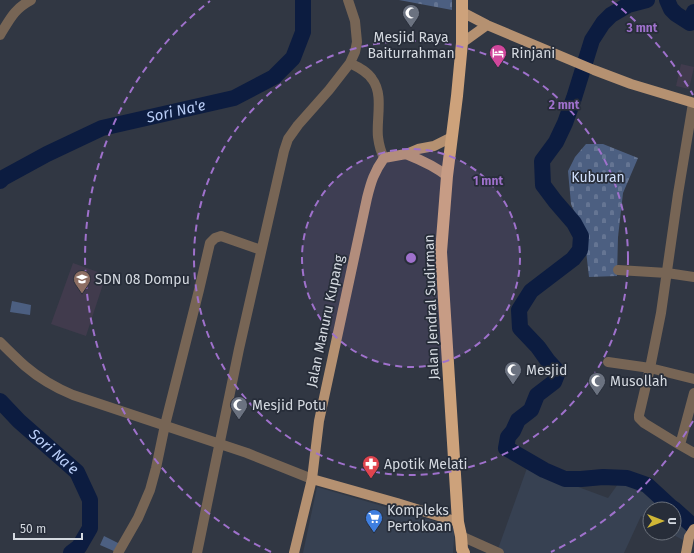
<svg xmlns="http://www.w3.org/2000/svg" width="694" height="553" font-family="'Fira Sans',sans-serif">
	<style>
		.built { fill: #374152 }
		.education { fill: #413b4d }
		.cemetery { fill: url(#cemetery-stones) }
		.pitch { fill: #4c5f81 }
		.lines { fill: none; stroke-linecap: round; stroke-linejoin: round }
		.river { stroke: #0c1c40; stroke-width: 16 }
		.minor { stroke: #776555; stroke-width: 10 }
		.major { stroke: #b59171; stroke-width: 10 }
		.highway { stroke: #cda27b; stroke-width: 12 }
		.ring { fill: none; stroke: #9f71cc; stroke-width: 2; stroke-dasharray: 7 5 }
		.labels { text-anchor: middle; stroke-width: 3.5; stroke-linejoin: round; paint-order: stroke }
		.poi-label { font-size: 14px; fill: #d4d9e0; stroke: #272d39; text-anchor: start }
		.park-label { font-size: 14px; fill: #d1e0fc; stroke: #272d39 }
		.street-label { font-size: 14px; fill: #d4d9e0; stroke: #272d39 }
		.water-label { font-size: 15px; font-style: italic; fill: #bacef7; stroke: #272d39 }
		.centre { fill: #9f71cc; stroke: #272d39; stroke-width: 2 }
		.ring-label { font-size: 12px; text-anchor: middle; font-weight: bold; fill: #9f71cc; stroke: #272d39; stroke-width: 3.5; stroke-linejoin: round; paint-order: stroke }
	</style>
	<defs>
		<pattern id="cemetery-stones" width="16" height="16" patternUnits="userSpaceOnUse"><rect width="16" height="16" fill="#4c5f81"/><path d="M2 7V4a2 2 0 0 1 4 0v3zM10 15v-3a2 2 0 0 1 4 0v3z" fill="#657593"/></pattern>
	</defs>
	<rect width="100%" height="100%" fill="#313743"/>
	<!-- built -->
	<path class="built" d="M527,468L608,498L618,484L631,480L644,486L658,500L669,509H650V521L641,516L624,553H504L498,549Z
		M317,487L455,527L453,553H303Z
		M674,513L689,526L688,530L683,540L670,533H674Z"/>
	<!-- education -->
	<path class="education" d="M681,64L694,67L689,89L676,86Z
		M73,263L106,275L86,336L51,324Z"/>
	<!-- cemetery -->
	<path class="cemetery" d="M399,0H452V10Z
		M586,144H603L638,158L623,193L618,237L617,276L589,277L586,251L581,228L571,204L568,171L575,157Z"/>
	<!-- pitch -->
	<path class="pitch" d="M12,301L31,305L30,315L10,312Z
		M104,536L120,544L116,552L100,545Z"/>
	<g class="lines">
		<!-- river -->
		<g class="river">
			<path d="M647,0L628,5L611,15L603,23L592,40L574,98L565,123L556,142L542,161L543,185L555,201L574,223L581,236L580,250L573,259L531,291L519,310L520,328L538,347L548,361L558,372L554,382L537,395L531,410L518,420L513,431L508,437L506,448L544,470L565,479H581L603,477L627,478L647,485L673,509"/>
			<path d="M667,0L671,9L676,14L690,23L694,12"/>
			<path id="s1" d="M0,181L3,178L47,154L102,128L234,98L274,77L293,58L303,32V0"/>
			<path id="s2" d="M0,401L19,421L77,472L90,500V528L79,547L71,553"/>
			<path d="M674,509L694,527"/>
		</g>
		<!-- minor -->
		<path class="minor" d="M0,35C10,19 14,9 31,0
			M350,63C358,67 367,71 372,79C384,94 376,120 378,137C379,145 381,152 384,158
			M618,270L667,273L694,277
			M0,342C8,350 16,358 25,366C39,378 56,388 73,395L247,453L312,479
			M608,362L650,368L694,379
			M694,393L680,445L694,453
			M680,445L644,423L639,418V415L650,368L661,313L678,194L693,103
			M461,536L499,553
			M118,553L138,518L150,490L156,468L165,425L199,290L210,243L215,238L221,236L261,250
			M197,553L239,349L284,151L288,139L298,125L329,90L350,63L355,52L357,42L355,21L348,0"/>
		<!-- major -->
		<path class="major" d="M462,12L487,25L594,70L631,84L694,103
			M462,43L487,25
			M406,154C421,160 435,166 447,176
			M312,479L397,503L458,522
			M294,553L312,479L319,421L367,198C371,182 374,172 384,158L406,154L418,149L434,146L452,137
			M686,553L689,537L694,529"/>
		<!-- highway -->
		<path class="highway" d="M462,0V43L457,96L447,176L441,252L458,522L461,536L462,549L464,553"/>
	</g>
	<!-- distance rings -->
	<circle cx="411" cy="258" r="109" fill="#9f71cc" fill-opacity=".12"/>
	<g class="ring">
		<circle cx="411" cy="258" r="109"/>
		<circle cx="411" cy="258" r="217"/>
		<path d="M693 421A326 326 0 0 1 551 552M271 552A326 326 0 0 1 210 1M612 1A326 326 0 0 1 693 95"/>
	</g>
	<!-- icons -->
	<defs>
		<symbol id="mosque-pin" viewBox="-11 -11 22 30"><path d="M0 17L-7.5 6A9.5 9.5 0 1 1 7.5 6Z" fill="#6b7280" stroke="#272d39"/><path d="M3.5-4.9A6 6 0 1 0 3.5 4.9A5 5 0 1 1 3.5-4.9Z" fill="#fff"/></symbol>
		<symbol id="hotel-pin" viewBox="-11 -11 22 30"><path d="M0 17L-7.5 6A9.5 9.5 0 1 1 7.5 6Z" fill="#d1479c" stroke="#272d39"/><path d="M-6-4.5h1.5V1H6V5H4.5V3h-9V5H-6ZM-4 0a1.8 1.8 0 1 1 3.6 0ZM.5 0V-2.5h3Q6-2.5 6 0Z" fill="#fff"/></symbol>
		<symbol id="school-pin" viewBox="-11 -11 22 30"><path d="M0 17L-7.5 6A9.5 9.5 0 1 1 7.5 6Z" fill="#8d6e63" stroke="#272d39"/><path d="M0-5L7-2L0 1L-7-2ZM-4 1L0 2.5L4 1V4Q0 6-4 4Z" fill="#fff"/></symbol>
		<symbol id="pharmacy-pin" viewBox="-11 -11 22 30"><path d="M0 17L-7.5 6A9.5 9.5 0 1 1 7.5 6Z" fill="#e0444e" stroke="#272d39"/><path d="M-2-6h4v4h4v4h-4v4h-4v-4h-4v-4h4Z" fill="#fff"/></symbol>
		<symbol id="supermarket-pin" viewBox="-11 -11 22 30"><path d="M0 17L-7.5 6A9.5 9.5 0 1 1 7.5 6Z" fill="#3f7fe0" stroke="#272d39"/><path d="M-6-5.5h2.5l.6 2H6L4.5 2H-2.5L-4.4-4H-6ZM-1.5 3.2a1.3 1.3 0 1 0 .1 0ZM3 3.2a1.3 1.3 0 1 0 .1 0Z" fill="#fff"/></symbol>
	</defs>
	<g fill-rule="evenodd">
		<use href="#mosque-pin" x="401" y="3" width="20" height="27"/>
		<use href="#hotel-pin" x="488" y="43" width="20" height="27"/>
		<use href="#school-pin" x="72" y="269" width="20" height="27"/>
		<use href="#mosque-pin" x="503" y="360" width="20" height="27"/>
		<use href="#mosque-pin" x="587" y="371" width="20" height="27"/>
		<use href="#mosque-pin" x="229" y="395" width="20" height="27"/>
		<use href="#pharmacy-pin" x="361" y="454" width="20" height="27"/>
		<use href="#supermarket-pin" x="364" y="508" width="20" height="27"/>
	</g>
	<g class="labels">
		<!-- poi labels -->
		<g class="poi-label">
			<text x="411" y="42" text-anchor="middle">Mesjid Raya<tspan x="411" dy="16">Baiturrahman</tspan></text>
			<text x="511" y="58">Rinjani</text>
			<text x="95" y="284">SDN 08 Dompu</text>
			<text x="526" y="375">Mesjid</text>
			<text x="610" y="386">Musollah</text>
			<text x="252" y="410">Mesjid Potu</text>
			<text x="384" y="469">Apotik Melati</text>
			<text x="387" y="515">Kompleks<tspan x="387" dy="16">Pertokoan</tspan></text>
		</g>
		<!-- park labels -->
		<g class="park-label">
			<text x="598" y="182">Kuburan</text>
		</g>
		<!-- street labels -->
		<g class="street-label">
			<text transform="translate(431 307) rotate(-92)" y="5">Jalan Jendral Sudirman</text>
			<text transform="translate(325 321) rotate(-78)" y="5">Jalan Manuru Kupang</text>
		</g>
		<!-- water labels -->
		<g class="water-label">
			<text dy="5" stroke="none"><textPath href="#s1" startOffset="191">Sori Na'e</textPath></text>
			<text dy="5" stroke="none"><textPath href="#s2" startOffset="74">Sori Na'e</textPath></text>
		</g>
	</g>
	<circle cx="411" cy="258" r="6" class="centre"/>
	<g class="ring-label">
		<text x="642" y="32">3 mnt</text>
		<text x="564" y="109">2 mnt</text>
		<text x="488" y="185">1 mnt</text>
	</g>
	<!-- north arrow -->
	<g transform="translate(662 521) rotate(90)"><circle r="19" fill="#272d39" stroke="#6c727c"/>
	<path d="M0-3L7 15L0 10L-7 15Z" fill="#d0b736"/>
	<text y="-6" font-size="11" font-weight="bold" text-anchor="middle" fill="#d4d9e0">U</text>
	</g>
	<!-- scale -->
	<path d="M14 533v6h68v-6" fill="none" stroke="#d4d9e0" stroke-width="2"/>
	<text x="20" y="533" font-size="12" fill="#d4d9e0" stroke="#272d39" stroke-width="3" paint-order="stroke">50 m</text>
</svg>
